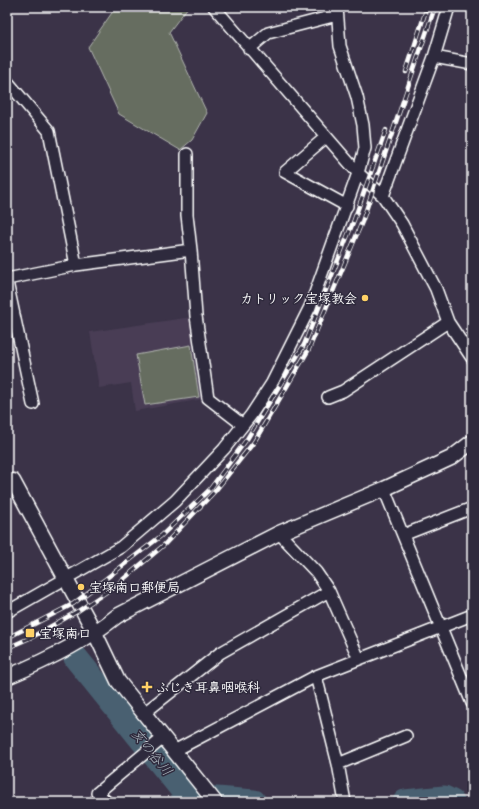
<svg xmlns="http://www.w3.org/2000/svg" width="479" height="809" font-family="'Comic Neue','Klee One',sans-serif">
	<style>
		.built { fill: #493e55 }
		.green { fill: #666d60; stroke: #b2b6b0 }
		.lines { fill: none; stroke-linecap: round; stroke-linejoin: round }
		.river { stroke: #486171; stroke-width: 25 }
		.minor-casing { stroke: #fff; stroke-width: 14 }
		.tertiary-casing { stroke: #fff; stroke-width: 17 }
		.minor { stroke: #2f2a3d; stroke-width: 11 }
		.tertiary { stroke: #2f2a3d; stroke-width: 14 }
		.rail-casing { stroke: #fff; stroke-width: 4.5 }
		.rail { stroke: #2f2a3d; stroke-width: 3; stroke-dasharray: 9; stroke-linecap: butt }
		.poi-dot { fill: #ffd166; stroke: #2f2a3d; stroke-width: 1.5 }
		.labels { text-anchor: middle; stroke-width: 3; stroke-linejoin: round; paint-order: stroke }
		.poi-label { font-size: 13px; font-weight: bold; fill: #fff; stroke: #2f2a3d; text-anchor: start }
		.water-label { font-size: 14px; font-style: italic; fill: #adb8bf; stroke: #2f2a3d }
	</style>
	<rect width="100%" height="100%" fill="#3b3348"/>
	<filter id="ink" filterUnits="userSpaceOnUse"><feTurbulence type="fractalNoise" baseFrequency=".025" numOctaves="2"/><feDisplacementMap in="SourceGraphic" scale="8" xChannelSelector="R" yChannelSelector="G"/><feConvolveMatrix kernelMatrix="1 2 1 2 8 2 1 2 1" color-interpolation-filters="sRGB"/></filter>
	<g filter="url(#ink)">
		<!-- built -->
		<path class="built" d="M192,317L203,399L135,411L131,383L99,388L90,332Z"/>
		<!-- green -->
		<path class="green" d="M116,7H188L169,32L207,113L192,140L180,150L119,114L88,47Z
			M191,345L199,397L145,405L136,355Z"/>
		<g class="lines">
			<!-- river -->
			<path class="river" d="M76,658L185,793L192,797L254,802
				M405,802L444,798L452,802"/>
			<defs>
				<path id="minor" d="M214,7L358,173L383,196L402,224L436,289L448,322L472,358
					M249,49L268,33L337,15
					M434,57L472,64
					M7,81L49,131L76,265
					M326,137L285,172L347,206
					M187,154V215L191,250L196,316L208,398L243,425
					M383,196L434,57L449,7
					M7,279L76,265L191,250
					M7,282L33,404
					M328,397L343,391L448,322
					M384,489L472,703
					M279,533L316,572L329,591L359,659
					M403,535L472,508
					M7,612L121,547L175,501L224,449L251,415L272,383L310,307L358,173L365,148L363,125L357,97L340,46L337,7
					M316,676L338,764L345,802
					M143,714L220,653L329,591
					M174,751L316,676L472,615
					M338,764L406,736
					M107,802L97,793L163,738"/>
				<path id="tertiary" d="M13,481L95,633L118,681L215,802
					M7,677C45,661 85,642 117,616L279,533L384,489L451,458L472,442"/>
			</defs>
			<!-- minor casing -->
			<use href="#minor" class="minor-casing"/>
			<!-- tertiary casing -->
			<use href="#tertiary" class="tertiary-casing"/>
			<!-- minor -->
			<use href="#minor" class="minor"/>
			<!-- tertiary -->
			<use href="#tertiary" class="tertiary"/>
			<defs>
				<path id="rail" d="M406,72L427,7
					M7,638L73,604L161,536L210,489L247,439L304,345L354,220L386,130
					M7,648L32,637L78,611L114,587L164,545L215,491L254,442L309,349L362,222L435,7"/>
			</defs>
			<!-- rail casing -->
			<use href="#rail" class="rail-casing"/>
			<!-- rail -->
			<use href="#rail" class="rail"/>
		</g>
	</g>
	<!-- markers -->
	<g class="poi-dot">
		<circle cx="365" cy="298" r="4"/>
		<circle cx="81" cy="587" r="4"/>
		<rect x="25" y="628" width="10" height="10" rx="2"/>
		<path d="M145 681h4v4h4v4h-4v4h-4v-4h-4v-4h4z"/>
	</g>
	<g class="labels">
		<!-- poi labels -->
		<g class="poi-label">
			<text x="357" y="303" text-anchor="end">カトリック宝塚教会</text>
			<text x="89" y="592">宝塚南口郵便局</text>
			<text x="39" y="638">宝塚南口</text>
			<text x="156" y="692">ふじき耳鼻咽喉科</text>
		</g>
		<!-- water labels -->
		<g class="water-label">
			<text transform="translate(152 752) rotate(51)" y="5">亥の谷川</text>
		</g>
	</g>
	<!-- margin -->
	<rect width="479" height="809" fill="none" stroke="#2f2a3d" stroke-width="24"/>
	<rect x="12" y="12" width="455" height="785" fill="none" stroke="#fff" stroke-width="1.5" filter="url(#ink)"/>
</svg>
